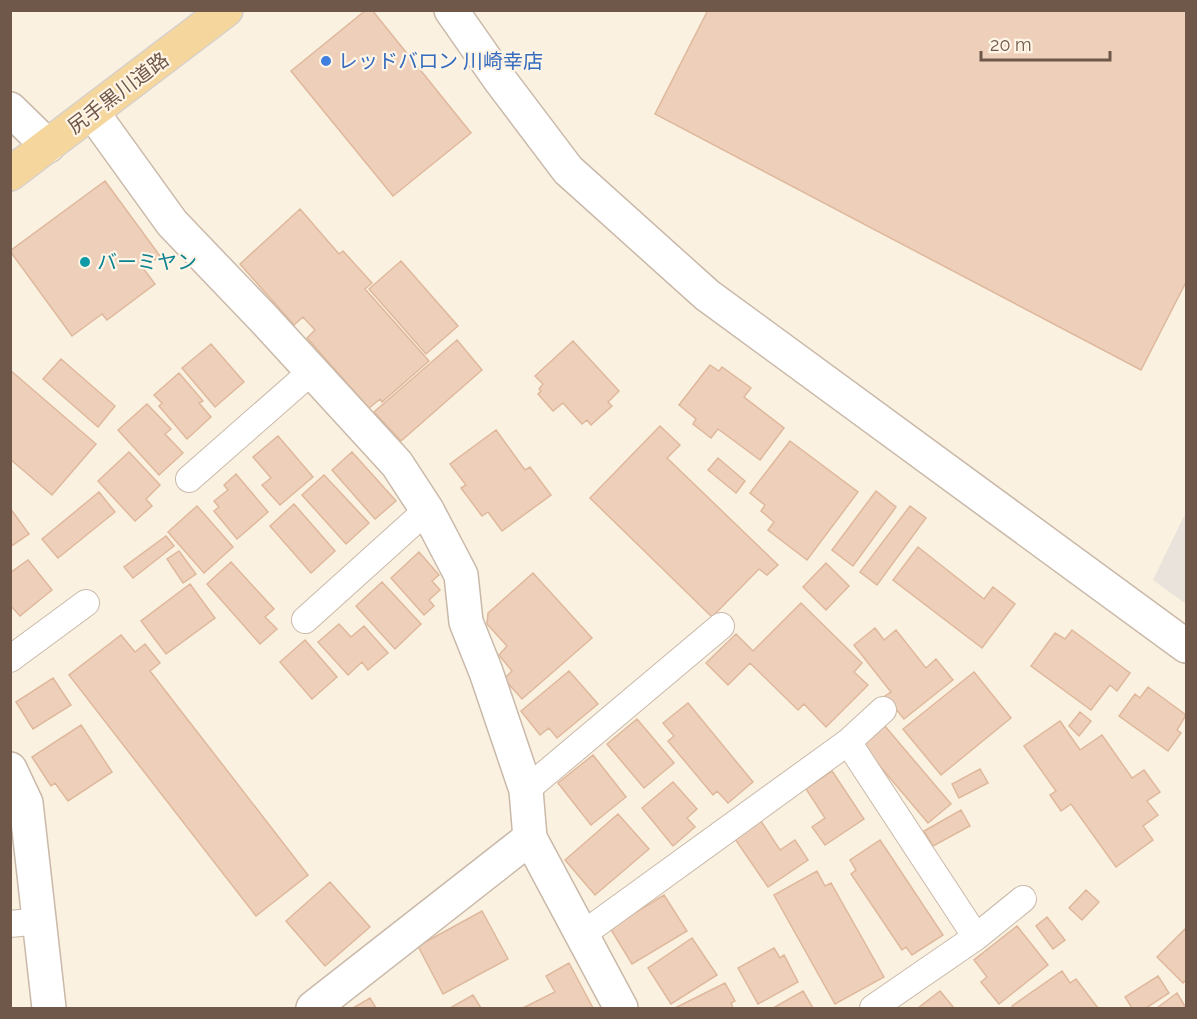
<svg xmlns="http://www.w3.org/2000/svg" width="1197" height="1019" font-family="Raleway,'Noto Sans JP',sans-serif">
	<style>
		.industrial { fill: #e9e3dc }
		.building { fill: #eed0ba; stroke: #dfb89c; stroke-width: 1.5 }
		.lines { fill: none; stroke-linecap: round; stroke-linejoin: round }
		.service-casing { stroke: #cab9a9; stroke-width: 28 }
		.minor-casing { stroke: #cab9a9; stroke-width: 36 }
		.primary-casing { stroke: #d7d0cc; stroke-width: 36 }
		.service { stroke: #fff; stroke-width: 26 }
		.minor { stroke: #fff; stroke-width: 33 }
		.primary { stroke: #f5d79d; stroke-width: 33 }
		.shop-dot { fill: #3f7fe0; stroke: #fef5e7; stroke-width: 2 }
		.culture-dot { fill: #0f9aa8; stroke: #fef5e7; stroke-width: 2 }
		.labels { text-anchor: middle; stroke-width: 4.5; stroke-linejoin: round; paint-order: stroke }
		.shop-label { font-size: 20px; fill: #366cbe; stroke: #fef5e7; text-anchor: start }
		.street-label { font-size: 20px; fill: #6f584a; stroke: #fef5e7 }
		.culture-label { font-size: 20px; fill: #0d838f; stroke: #fef5e7; text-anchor: start }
	</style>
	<rect width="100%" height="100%" fill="#faf1e1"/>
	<!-- industrial -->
	<path class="industrial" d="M1186,512V604L1153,580Z"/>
	<!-- building -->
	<path class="building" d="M366,10H372L471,133L393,196L291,71Z
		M708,10H1186V282L1141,370L655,114Z
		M105,181L160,256L143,268L155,284L107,320L102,314L72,336L10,251Z
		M300,209L339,254L343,251L372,283L365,289L429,361L382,402L380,399L369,408L307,338L315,330L303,317L294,325L240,264Z
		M401,261L458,326L426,354L369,289Z
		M457,340L482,370L401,441L374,412Z
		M573,341L619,391L608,402L612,406L591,425L587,420L582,424L563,403L553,411L538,394L541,391L539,389L543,384L535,376Z
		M211,344L244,382L215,407L182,368Z
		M61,359L115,406L98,427L43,379Z
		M710,365L719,371L722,367L751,388L744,397L784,428L760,460L718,429L711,438L693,424L696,419L679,405Z
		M10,370L96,444L52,495L10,459Z
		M179,373L203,401L199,403L211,417L187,439L159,406L162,403L154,395Z
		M147,404L171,429L165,434L183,453L159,475L118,430Z
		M660,426L680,445L667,458L778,565L767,575L759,569L712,617L590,498Z
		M496,430L525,470L530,467L551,495L502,531L488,512L482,516L461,488L466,485L450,464Z
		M278,436L313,477L280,505L262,485L271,478L253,457Z
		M790,441L858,492L807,560L768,530L774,522L761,511L765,505L750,493Z
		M129,452L160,485L146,499L152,506L135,521L98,481Z
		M352,452L396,501L375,519L332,470Z
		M718,458L745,481L736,493L708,470Z
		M236,474L268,512L237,539L214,511L219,507L214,501L228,490L224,485Z
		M324,475L369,523L346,544L302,495Z
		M876,491L896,507L853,566L832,550Z
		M99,492L115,512L58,558L42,539Z
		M294,504L335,551L311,573L270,526Z
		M197,506L233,547L204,573L168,532Z
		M910,506L926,518L877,585L860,572Z
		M10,508L29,534L10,547Z
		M166,536L174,546L133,578L124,567Z
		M918,547L984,599L993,587L1015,604L982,648L893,580Z
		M179,551L196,574L183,583L167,559Z
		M419,552L439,575L432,581L440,590L429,600L434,606L424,615L391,578Z
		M28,560L52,590L20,616L10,605V573Z
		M231,562L274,609L265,617L277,629L260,644L207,584Z
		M826,563L849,586L826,610L803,587Z
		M533,573L592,638L522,699L504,679L512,671L499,655L507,646L487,624L488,613Z
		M382,582L421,624L395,649L356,606Z
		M190,584L215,618L166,654L141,621Z
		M801,603L862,663L854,672L868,685L826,727L804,704L798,710L750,663L728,685L706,663L736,634L753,651Z
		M339,624L351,637L364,626L388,653L368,670L362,662L348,675L318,642Z
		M875,628L884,640L896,630L926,668L936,659L953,680L904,719L885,696L891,692L854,645Z
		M1072,630L1130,673L1117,691L1110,685L1091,710L1031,666L1055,633L1065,639Z
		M121,635L135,652L145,644L160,663L150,671L308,875L256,916L69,675Z
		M305,640L337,677L312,699L280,662Z
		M569,671L598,704L557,738L549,728L540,735L521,711Z
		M974,672L1011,718L941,775L903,729Z
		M53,678L71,705L33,729L16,702Z
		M1148,687L1186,715L1177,730L1181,733L1168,751L1119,716L1135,694L1140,698Z
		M688,703L753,782L728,803L717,791L713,795L668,741L674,736L663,723Z
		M1080,712L1091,721L1079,736L1069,726Z
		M637,719L674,763L644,788L607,744Z
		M1060,721L1080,750L1102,735L1132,778L1144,770L1160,792L1147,801L1158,815L1143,826L1153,840L1116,867L1071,804L1061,811L1050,795L1056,791L1024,746Z
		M81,725L112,772L68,801L55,783L51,786L32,757Z
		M884,725L951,804L928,823L862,745Z
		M593,755L626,797L591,825L558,783Z
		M980,769L988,783L959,798L952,784Z
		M832,771L864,819L825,845L812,827L825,818L806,789Z
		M673,782L697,809L687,818L695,827L673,846L642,808Z
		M961,810L970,826L933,846L924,831Z
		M618,814L649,849L595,895L565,860Z
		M761,821L780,850L795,840L808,860L768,887L735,839Z
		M880,840L943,935L912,955L906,947L902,950L851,874L856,870L850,860Z
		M817,871L825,886L831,883L884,977L835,1004L774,895Z
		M330,882L370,927L325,966L286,921Z
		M1086,890L1099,902L1082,920L1069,908Z
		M664,895L687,931L632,964L610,928Z
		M482,911L508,959L443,994L418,946Z
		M1047,917L1065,940L1053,949L1036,926Z
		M1017,926L1048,965L999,1004L981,982L987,977L974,960Z
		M1186,928V980L1183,983L1157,957Z
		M692,938L717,975L671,1004L648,968Z
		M774,948L780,958L784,955L798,982L758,1004L738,968Z
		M569,963L593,1008H523L555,992L546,976Z
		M1062,971L1070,983L1076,979L1098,1008H1014L1012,1006Z
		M1158,976L1169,993L1146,1008H1132L1125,997Z
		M725,983L735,1001L731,1003L733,1008H675Z
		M803,991L813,1008H773Z
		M940,991L954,1008H918Z
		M1177,993L1186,1008H1157Z
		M473,995L481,1008H450Z
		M370,998L376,1008H353Z"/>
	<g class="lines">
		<defs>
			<path id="service" d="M189,479L312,371
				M305,620L427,510
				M10,659L86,603
				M848,742L883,710
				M526,790L721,626
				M10,924L40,921
				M583,934L848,742L976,937L873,1008
				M976,937L1023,899"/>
			<path id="minor" d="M451,10L500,80L568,170L707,295L1186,646
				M10,109L48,146
				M92,112L172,223L263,318L397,464L427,510L461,575L466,622L486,672L526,790L530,838L621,1008
				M10,769L26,803L49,1008
				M313,1008L530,838"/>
			<path id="primary" d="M10,174L226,10"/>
		</defs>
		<!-- service casing -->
		<use href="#service" class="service-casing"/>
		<!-- minor casing -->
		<use href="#minor" class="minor-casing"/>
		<!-- primary casing -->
		<use href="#primary" class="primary-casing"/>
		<!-- service -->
		<use href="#service" class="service"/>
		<!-- minor -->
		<use href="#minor" class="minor"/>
		<!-- primary -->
		<use href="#primary" class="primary"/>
	</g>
	<!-- markers -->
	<circle class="shop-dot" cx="326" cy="61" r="6"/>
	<circle class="culture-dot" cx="85" cy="262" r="6"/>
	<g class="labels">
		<!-- shop labels -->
		<g class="shop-label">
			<text x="338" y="68">レッドバロン 川崎幸店</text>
		</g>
		<!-- street labels -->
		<g class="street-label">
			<text transform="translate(118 93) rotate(-37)" y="7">尻手黒川道路</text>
		</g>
		<!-- culture labels -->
		<g class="culture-label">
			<text x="97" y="269">バーミヤン</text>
		</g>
	</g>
	<!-- border -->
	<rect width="1197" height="1019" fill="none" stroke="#6f584a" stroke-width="24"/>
	<!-- scale -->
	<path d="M981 51v9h129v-9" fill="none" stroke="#6f584a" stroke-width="3"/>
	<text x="990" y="51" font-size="18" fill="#6f584a" stroke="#fef5e7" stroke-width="4.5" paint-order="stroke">20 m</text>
</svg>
